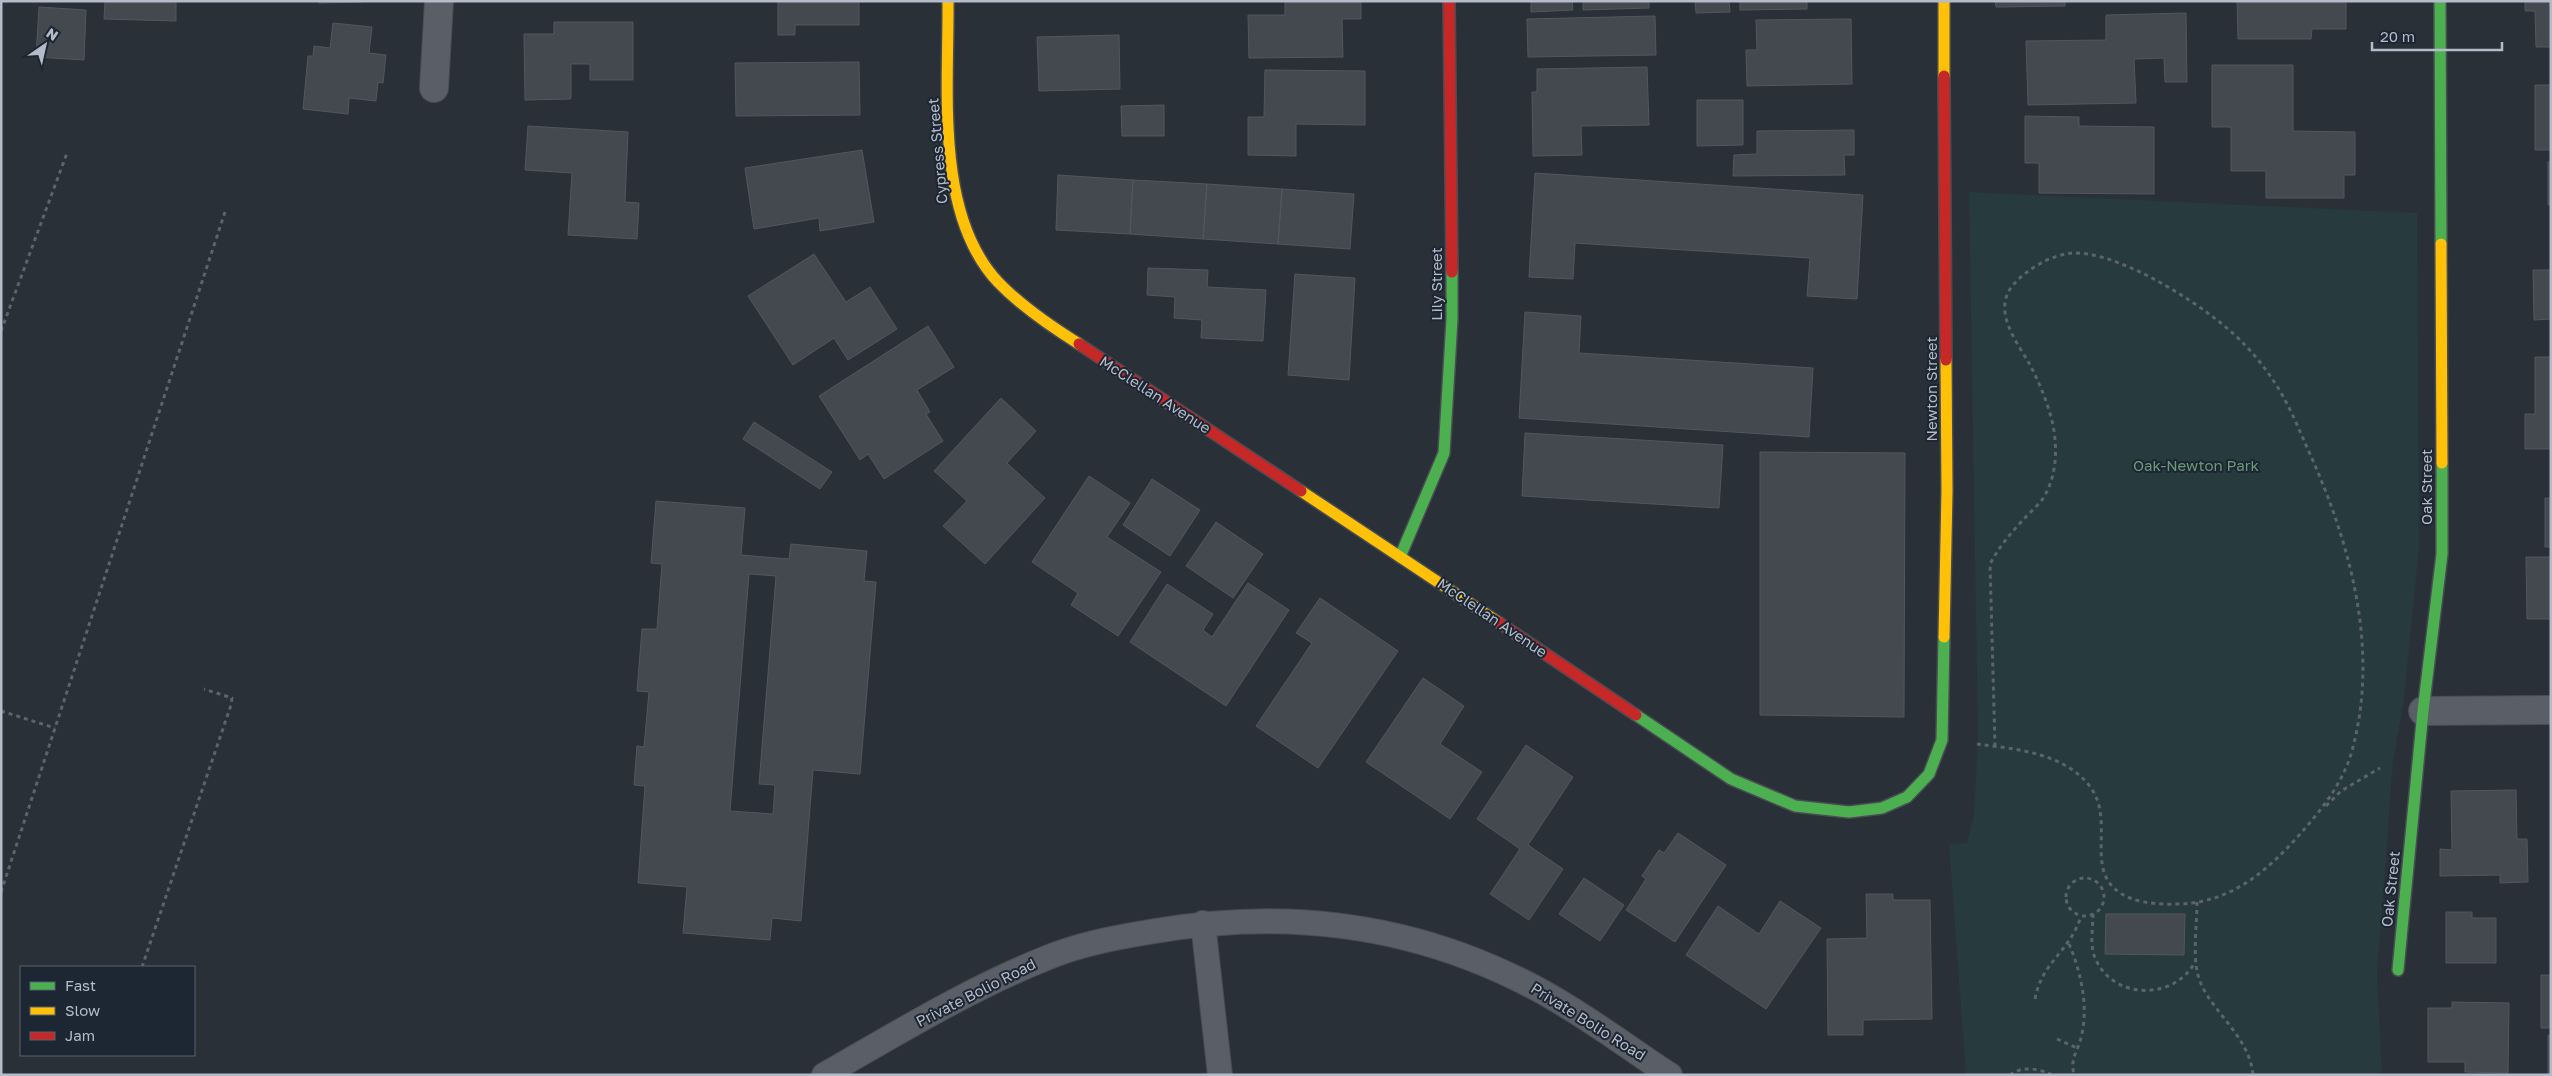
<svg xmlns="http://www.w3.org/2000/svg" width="2552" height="1076" font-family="'Golos Text',sans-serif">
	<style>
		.green { fill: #273a3e }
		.building { fill: #444950; stroke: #52575f; fill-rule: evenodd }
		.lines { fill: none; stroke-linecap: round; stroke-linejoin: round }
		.lane-casing { stroke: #484c53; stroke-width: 26 }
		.street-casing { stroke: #484c53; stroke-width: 30 }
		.fast-casing { stroke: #484c53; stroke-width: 14 }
		.slow-casing { stroke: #484c53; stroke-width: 14 }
		.jam-casing { stroke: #484c53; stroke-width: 14 }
		.path { stroke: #5d636a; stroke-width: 3; stroke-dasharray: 4 4; stroke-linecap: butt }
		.lane { stroke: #5a5e66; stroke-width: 24 }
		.street { stroke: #5a5e66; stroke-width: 28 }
		.fast { stroke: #4caf50; stroke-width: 11 }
		.slow { stroke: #ffc107; stroke-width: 11 }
		.jam { stroke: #c62828; stroke-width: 11 }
		.labels { text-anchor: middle; stroke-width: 4; stroke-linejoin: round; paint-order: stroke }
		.street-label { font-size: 15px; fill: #b4bcc9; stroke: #1d2633 }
		.park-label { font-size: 15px; fill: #6b9a76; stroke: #1d2633 }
	</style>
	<rect width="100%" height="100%" fill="#2a3038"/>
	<!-- green -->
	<path class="green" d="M1969,192L2417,213L2419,547L2404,699L2393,762L2377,974L2382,1075H1966L1949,844L1967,843L1974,815L1978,739Z"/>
	<!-- building -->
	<path class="building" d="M105,1H176V21L104,19Z
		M319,1H362V2L319,3Z
		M778,1H859V25H795V35H778Z
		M1285,1H1361V19H1342L1343,57L1249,58L1248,15H1285Z
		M1531,1H1572L1573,10L1531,12Z
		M1583,1H1649V8L1583,10Z
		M1695,1H1729L1730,12L1696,13Z
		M1740,1H1807V9L1740,10Z
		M1995,1H2065V6L1996,7Z
		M2237,1H2346V29H2312L2311,39H2238Z
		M2525,1H2551V47H2536L2535,11H2525Z
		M39,7L86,10L84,60L36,57Z
		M2186,13L2187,82H2165L2164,58L2134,59L2136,103L2028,105L2026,41L2106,40V15Z
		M1655,16L1656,55L1528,57L1527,19Z
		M1851,19L1852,84L1747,86L1746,50H1757L1756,20Z
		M554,22H633V80H590V64H571V99L525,100L524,34H554Z
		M333,23L372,27L369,53L386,55L383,83L378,82L376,101L349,98L348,114L303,109L308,56H313L314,46L330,48Z
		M1119,35L1120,89L1039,91L1037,37Z
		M859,62L860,115L736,116L735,63Z
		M2212,65H2293V131L2355,132V175H2344V198H2266V171H2231V127H2212Z
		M1647,67L1649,125L1581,126L1582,155L1533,156L1532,92H1537V69Z
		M1265,70L1365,71V125L1296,124V156L1248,155V117H1264Z
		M2535,85H2551V150H2535Z
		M1697,100H1743V145L1697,146Z
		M1164,105V136H1122L1121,106Z
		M2025,116L2079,117V126L2154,127V194L2039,193V163H2025Z
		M528,126L628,132L625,202L639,203L637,239L568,235L572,173L525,170Z
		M1854,130V155H1844L1845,175L1733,176L1734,155L1757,154V131Z
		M862,150L874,222L820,231L819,218L754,229L745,168Z
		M2548,162H2551V205H2548Z
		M1535,173L1863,195L1857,299L1807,296L1810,258L1575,243L1573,279L1529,277Z
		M1058,175L1133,180L1130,234L1056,230Z
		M1133,180L1207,184L1203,239L1130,234Z
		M1207,184L1282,189L1278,244L1203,239Z
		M1282,189L1354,194L1350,249L1278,244Z
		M814,254L846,302L870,287L897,329L848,360L834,338L793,365L748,296Z
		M1148,268L1208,270L1207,287L1266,290L1263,341L1201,338L1202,320L1174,318L1175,297L1147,295Z
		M2533,270H2551V319L2534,320Z
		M1295,274L1355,278L1349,380L1288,375Z
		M1525,312L1581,316L1579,353L1813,368L1809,437L1519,418Z
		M928,326L954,367L917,390L930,412L926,414L943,441L884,479L868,454L860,460L819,396Z
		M2535,357H2551V449H2525V414H2535Z
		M1001,398L1036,431L1007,463L1045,498L985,564L943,526L967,501L934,471Z
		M754,422L832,472L820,489L743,439Z
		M1525,433L1723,445L1719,508L1522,496Z
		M1760,452L1905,453L1904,717L1760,715Z
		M1089,476L1130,503L1107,537L1161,572L1118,636L1071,605L1078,593L1032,562Z
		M1152,479L1200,510L1170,556L1123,525Z
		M2545,498H2551V547H2545Z
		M656,501L745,508L741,555L789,559L791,544L867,551L864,581L876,582L860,774L813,770L801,921L772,918L770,940L683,933L687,887L638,883L645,786L634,785L637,746L644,747L649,692L637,691L642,629H657L662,564L651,563ZM749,574L776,576L759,784L775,785L773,814L730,811Z
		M1216,522L1263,554L1233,598L1186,566Z
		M2526,557H2551V619H2527Z
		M1248,583L1289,610L1226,706L1130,642L1167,584L1213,614L1203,630L1212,637Z
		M1320,598L1398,651L1318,768L1256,726L1312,643L1296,633Z
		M1423,678L1464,706L1440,744L1482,772L1450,819L1366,762Z
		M1526,745L1573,777L1528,845L1563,869L1529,920L1490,894L1520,849L1477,819Z
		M2516,790L2517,839H2527L2528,882L2500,883V875L2440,876V849L2452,850L2451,791Z
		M1678,833L1726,865L1675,942L1626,910L1646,879L1642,876L1659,850L1664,853Z
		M1584,878L1624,905L1600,941L1559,914Z
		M1866,894H1893V900H1930L1932,1019L1863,1020V1035H1828L1827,939L1867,938Z
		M1780,901L1821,928L1766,1009L1686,955L1718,906L1759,934Z
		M2446,912H2472V918H2496V963H2446Z
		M2106,914H2185L2184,955L2105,954Z
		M2541,975H2551V1028H2541Z
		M2452,1002L2509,1003L2508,1073L2465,1072V1062H2428V1008H2452Z
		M2548,1035H2551V1075H2548Z"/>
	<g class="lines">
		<defs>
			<path id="lane" d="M1203,923L1220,1075
				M824,1075C896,1034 967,990 1044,959C1079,944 1118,937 1155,931C1289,908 1419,925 1539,990C1584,1014 1627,1047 1670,1075"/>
			<path id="street" d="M434,88L439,1
				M2423,711L2551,710"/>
			<path id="fast" d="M2440,1L2441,244
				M1400,557L1444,453L1452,319V272
				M1636,715L1731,779L1795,806L1849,812L1882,808L1907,797L1929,774L1942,740L1944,637
				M2398,970L2423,711L2442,554V463"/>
			<path id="slow" d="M948,1C949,87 934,214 998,282C1022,307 1050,326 1079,344
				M1944,1V76
				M2441,244L2442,463
				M1301,491L1498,622
				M1944,637L1947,491L1946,360"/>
			<path id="jam" d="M1449,1L1452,272
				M1944,76L1946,360
				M1079,344L1301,491
				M1498,622L1636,715"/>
		</defs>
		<!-- lane casing -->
		<use href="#lane" class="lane-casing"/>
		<!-- street casing -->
		<use href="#street" class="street-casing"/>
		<!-- fast casing -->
		<use href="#fast" class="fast-casing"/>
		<!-- slow casing -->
		<use href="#slow" class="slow-casing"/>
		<!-- jam casing -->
		<use href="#jam" class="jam-casing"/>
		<!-- path -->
		<path class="path" d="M1,331L67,153
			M1,711L55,728
			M1977,744C2016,749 2066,753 2091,788C2117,825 2079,877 2130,898C2147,905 2173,905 2192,903C2238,897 2271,867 2301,833C2323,808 2345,780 2353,747C2380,644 2348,536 2305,443C2296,422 2286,399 2273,380C2265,368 2254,354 2244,344C2211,309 2122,252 2074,253C2052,254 2027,269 2013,285C1992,310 2016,341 2029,363C2039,382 2047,401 2052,421C2058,446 2057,475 2044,497C2038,506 2029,513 2023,520C2010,534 1999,547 1990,564L1995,746
			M2326,806L2341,791L2380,768
			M2066 897a19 19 0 1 1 38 0a19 19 0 1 1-38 0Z
			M1,892L226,209
			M2197,902C2197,924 2193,950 2197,971C2204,1008 2249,1032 2253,1075
			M2093,914C2093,929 2089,946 2096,960C2115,1001 2177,1000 2196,960
			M2069,944C2081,972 2089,1007 2081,1038C2077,1053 2070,1058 2074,1075
			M142,967L231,705L232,698L204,689
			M2035,999C2042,961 2070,952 2081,916
			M2057,1039L2077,1048
			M2010,1075C2023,1065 2039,1069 2053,1075"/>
		<!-- lane -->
		<use href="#lane" class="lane"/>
		<!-- street -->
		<use href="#street" class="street"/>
		<!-- fast -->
		<use href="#fast" class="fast"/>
		<!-- slow -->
		<use href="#slow" class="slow"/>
		<!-- jam -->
		<use href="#jam" class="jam"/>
	</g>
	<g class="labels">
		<!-- street labels -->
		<g class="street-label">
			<text transform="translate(938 151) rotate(-95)" y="5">Cypress Street</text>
			<text transform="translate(1437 284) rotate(-90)" y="5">Lily Street</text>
			<text transform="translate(1932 389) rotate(-90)" y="5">Newton Street</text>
			<text transform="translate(1155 395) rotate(33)" y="5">McClellan Avenue</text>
			<text transform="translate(2427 487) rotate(-90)" y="5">Oak Street</text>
			<text transform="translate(1492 618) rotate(34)" y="5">McClellan Avenue</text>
			<text transform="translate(2391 889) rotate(-84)" y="5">Oak Street</text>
			<text transform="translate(976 993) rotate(-27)" y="5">Private Bolio Road</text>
			<text transform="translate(1588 1022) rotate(32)" y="5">Private Bolio Road</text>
		</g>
		<!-- park labels -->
		<g class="park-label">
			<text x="2196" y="471">Oak-Newton Park</text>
		</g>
	</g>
	<!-- border -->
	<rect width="2552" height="1076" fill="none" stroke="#b4bcc9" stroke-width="5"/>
	<!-- legend -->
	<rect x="20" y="966" width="175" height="90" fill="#1d2633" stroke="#59626f"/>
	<rect x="30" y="982" width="25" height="8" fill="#4caf50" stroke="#59626f"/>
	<text x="65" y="991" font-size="15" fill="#b4bcc9">Fast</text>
	<rect x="30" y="1007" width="25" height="8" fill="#ffc107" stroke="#59626f"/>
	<text x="65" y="1016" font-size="15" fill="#b4bcc9">Slow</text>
	<rect x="30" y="1032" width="25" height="8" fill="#c62828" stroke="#59626f"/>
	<text x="65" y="1041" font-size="15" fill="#b4bcc9">Jam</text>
	<!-- north arrow -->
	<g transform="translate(45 45) rotate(34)" stroke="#1d2633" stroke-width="4" paint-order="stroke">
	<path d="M0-4L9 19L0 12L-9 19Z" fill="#b4bcc9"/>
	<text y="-8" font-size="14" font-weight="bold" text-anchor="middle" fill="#b4bcc9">N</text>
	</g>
	<!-- scale -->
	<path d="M2372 42v8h130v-8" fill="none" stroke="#b4bcc9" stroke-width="2.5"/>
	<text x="2380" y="42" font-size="15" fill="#b4bcc9" stroke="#1d2633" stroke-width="4" paint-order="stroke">20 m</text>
</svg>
